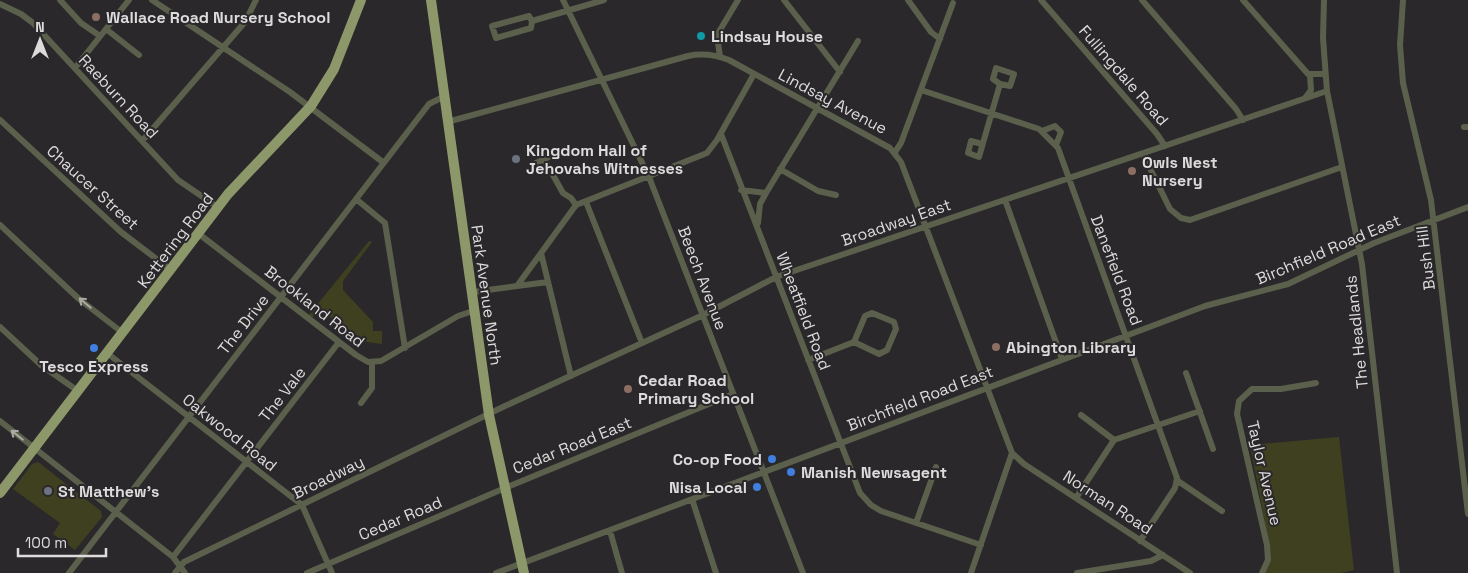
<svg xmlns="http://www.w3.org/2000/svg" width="1468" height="573" font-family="'Space Grotesk',sans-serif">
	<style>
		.green { fill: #3e401f }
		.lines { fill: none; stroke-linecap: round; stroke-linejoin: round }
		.street { stroke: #5a604b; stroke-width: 6 }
		.primary { stroke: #8c976a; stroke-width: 10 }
		.oneway { stroke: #a9aaa2 }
		.education-dot { fill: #8d6e63; stroke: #2a282a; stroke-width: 2 }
		.culture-dot { fill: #0f9aa8; stroke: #2a282a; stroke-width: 2 }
		.worship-dot { fill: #6b7280; stroke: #2a282a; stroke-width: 2 }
		.shop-dot { fill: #3f7fe0; stroke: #2a282a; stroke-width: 2 }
		.labels { text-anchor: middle; stroke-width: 4; stroke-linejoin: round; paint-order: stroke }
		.poi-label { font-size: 16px; font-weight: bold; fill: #dddbdc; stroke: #2a282a; text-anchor: start }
		.street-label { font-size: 16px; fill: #dddbdc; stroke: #2a282a }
	</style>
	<rect width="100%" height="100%" fill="#2a282a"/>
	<!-- green -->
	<path class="green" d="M369,241L372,242L343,281V290L373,322V331H382V344L367,342L319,310L311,319L307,317Z
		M1339,437L1354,570L1341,573H1265L1269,543L1250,445Z
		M38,462L101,511L102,517L75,550L53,534L60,523L13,489L32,464Z"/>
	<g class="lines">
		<!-- street -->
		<path class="street" d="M60,0L81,23L100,36
			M152,0L290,92L384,163
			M563,0L649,177L803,573
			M784,0L840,72
			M908,0L931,32L940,39
			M1041,0L1157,134L1165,146
			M1142,0L1236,109L1243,120
			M1243,0L1308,74H1325
			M1324,0L1323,38L1327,91L1362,264L1397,573
			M1403,0L1400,45L1403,83L1431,200L1468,514
			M0,4L21,14L33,23L178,180L219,208
			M532,21L529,16L492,26L496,38L531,28L532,21L604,0
			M106,29L139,55
			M720,57L717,35L738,0
			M75,68L129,0
			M921,90L1039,129L1058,148L1177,478L1175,488L1140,541
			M1305,98L1311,90L1310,75
			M0,120L121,232L171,270
			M447,122L688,56C702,53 716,55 729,60L890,148L901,162L1012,453L1024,464L1190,573
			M1464,127H1468
			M1042,131L1055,126L1061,132L1056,145
			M721,134L860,493L871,505L881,511L981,545
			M143,140L245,22L256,0
			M982,144L971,141L968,153L979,157L1000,84L993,79L996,68L1014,74L1010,86L1000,84
			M895,152L901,143L953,3
			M1143,154L1170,209L1181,218L1190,220L1342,167
			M544,159L563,193L571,198L576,205
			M534,164L555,154
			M780,169L818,191L836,195
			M741,190L766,193
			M356,199L385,223L405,348
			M1005,200L1062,359
			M586,202L642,343
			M758,223L760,204L766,193L858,41
			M0,225L79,299L123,333
			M199,234L356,355L368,362L381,361L458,316L473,311
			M541,253L571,376
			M517,286L548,282
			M473,292L517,286L576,205L707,153L717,140L754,74
			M0,327L41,365L78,391
			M107,353L302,505L332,573
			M808,360L854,342L865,316L872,313L894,322L896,329L887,350L879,354L854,342
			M1186,373L1213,449
			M361,403L372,388V363
			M1081,415L1114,440
			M0,421L173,557L185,573
			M1178,481L1222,511
			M1076,498L1114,440L1200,411
			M692,499L716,573
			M916,523L936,467
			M610,531L622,573
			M173,557L339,342
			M69,573L429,104L443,97
			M175,573L184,562L505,406L703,315L776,277L1327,91
			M307,573L505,488L733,394
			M496,573L1205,306L1288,284L1374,243L1468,207
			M971,573L1012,453
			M1077,573L1151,561L1163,555
			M1262,573L1268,560L1267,545L1237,414L1239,401L1252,389H1281L1316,383"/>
		<!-- primary -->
		<path class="primary" d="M431,0L489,415L524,573
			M0,493L228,194L311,106L334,69L361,0"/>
	</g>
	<!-- one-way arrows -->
	<defs><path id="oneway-shaft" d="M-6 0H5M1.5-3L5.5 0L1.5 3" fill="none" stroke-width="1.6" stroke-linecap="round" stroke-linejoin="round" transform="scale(1.25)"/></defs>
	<g class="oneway">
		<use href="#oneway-shaft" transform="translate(85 303) rotate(-140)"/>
		<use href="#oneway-shaft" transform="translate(17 435) rotate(-141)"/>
	</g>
	<!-- markers -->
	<g class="education-dot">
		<circle cx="96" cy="17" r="5"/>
		<circle cx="1132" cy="171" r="5"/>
		<circle cx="996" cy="347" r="5"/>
		<circle cx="628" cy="389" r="5"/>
	</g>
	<circle class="culture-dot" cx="701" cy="36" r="5"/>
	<g class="worship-dot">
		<circle cx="516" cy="159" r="5"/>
		<circle cx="48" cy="491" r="5"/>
	</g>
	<g class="shop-dot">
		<circle cx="94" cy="348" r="5"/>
		<circle cx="772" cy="459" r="5"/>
		<circle cx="791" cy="472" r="5"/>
		<circle cx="757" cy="487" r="5"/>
	</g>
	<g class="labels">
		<!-- poi labels -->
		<g class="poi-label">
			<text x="106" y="23">Wallace Road Nursery School</text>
			<text x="711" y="42">Lindsay House</text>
			<text x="526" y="156">Kingdom Hall of<tspan x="526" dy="18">Jehovahs Witnesses</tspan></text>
			<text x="1142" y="168">Owls Nest<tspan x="1142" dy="18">Nursery</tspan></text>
			<text x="1006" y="353">Abington Library</text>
			<text x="94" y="372" text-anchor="middle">Tesco Express</text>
			<text x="638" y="386">Cedar Road<tspan x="638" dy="18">Primary School</tspan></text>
			<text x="762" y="465" text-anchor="end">Co-op Food</text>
			<text x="801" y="478">Manish Newsagent</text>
			<text x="747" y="493" text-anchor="end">Nisa Local</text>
			<text x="58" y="497">St Matthew's</text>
		</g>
		<!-- street labels -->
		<g class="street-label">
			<text transform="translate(1124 75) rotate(49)" y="6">Fullingdale Road</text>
			<text transform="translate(119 96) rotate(47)" y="6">Raeburn Road</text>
			<text transform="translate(833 101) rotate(28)" y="6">Lindsay Avenue</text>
			<text transform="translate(93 187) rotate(42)" y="6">Chaucer Street</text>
			<text transform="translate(896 222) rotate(-19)" y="6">Broadway East</text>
			<text transform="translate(175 240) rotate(-53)" y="6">Kettering Road</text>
			<text transform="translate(1328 249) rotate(-23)" y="6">Birchfield Road East</text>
			<text transform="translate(1425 258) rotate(-97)" y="6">Bush Hill</text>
			<text transform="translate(1117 270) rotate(69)" y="6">Danefield Road</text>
			<text transform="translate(703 278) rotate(69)" y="6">Beech Avenue</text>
			<text transform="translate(487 295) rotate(82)" y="6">Park Avenue North</text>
			<text transform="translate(315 306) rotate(38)" y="6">Brookland Road</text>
			<text transform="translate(804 311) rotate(69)" y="6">Wheatfield Road</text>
			<text transform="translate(243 324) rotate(-52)" y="6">The Drive</text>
			<text transform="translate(1356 332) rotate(-96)" y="6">The Headlands</text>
			<text transform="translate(282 394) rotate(-52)" y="6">The Vale</text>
			<text transform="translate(920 398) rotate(-21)" y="6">Birchfield Road East</text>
			<text transform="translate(230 432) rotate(38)" y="6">Oakwood Road</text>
			<text transform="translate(572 445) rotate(-22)" y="6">Cedar Road East</text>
			<text transform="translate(1265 473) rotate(77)" y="6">Taylor Avenue</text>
			<text transform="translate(328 477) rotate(-26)" y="6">Broadway</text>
			<text transform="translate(1108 502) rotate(33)" y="6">Norman Road</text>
			<text transform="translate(400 518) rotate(-23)" y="6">Cedar Road</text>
		</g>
	</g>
	<!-- north arrow -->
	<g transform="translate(40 40)" stroke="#2a282a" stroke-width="4" paint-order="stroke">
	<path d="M0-4L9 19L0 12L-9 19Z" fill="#dddbdc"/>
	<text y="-8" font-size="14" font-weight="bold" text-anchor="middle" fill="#dddbdc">N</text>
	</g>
	<!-- scale -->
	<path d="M18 548v8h88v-8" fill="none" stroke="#dddbdc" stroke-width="2.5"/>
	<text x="25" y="548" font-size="15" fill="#dddbdc" stroke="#2a282a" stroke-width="4" paint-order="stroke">100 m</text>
</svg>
